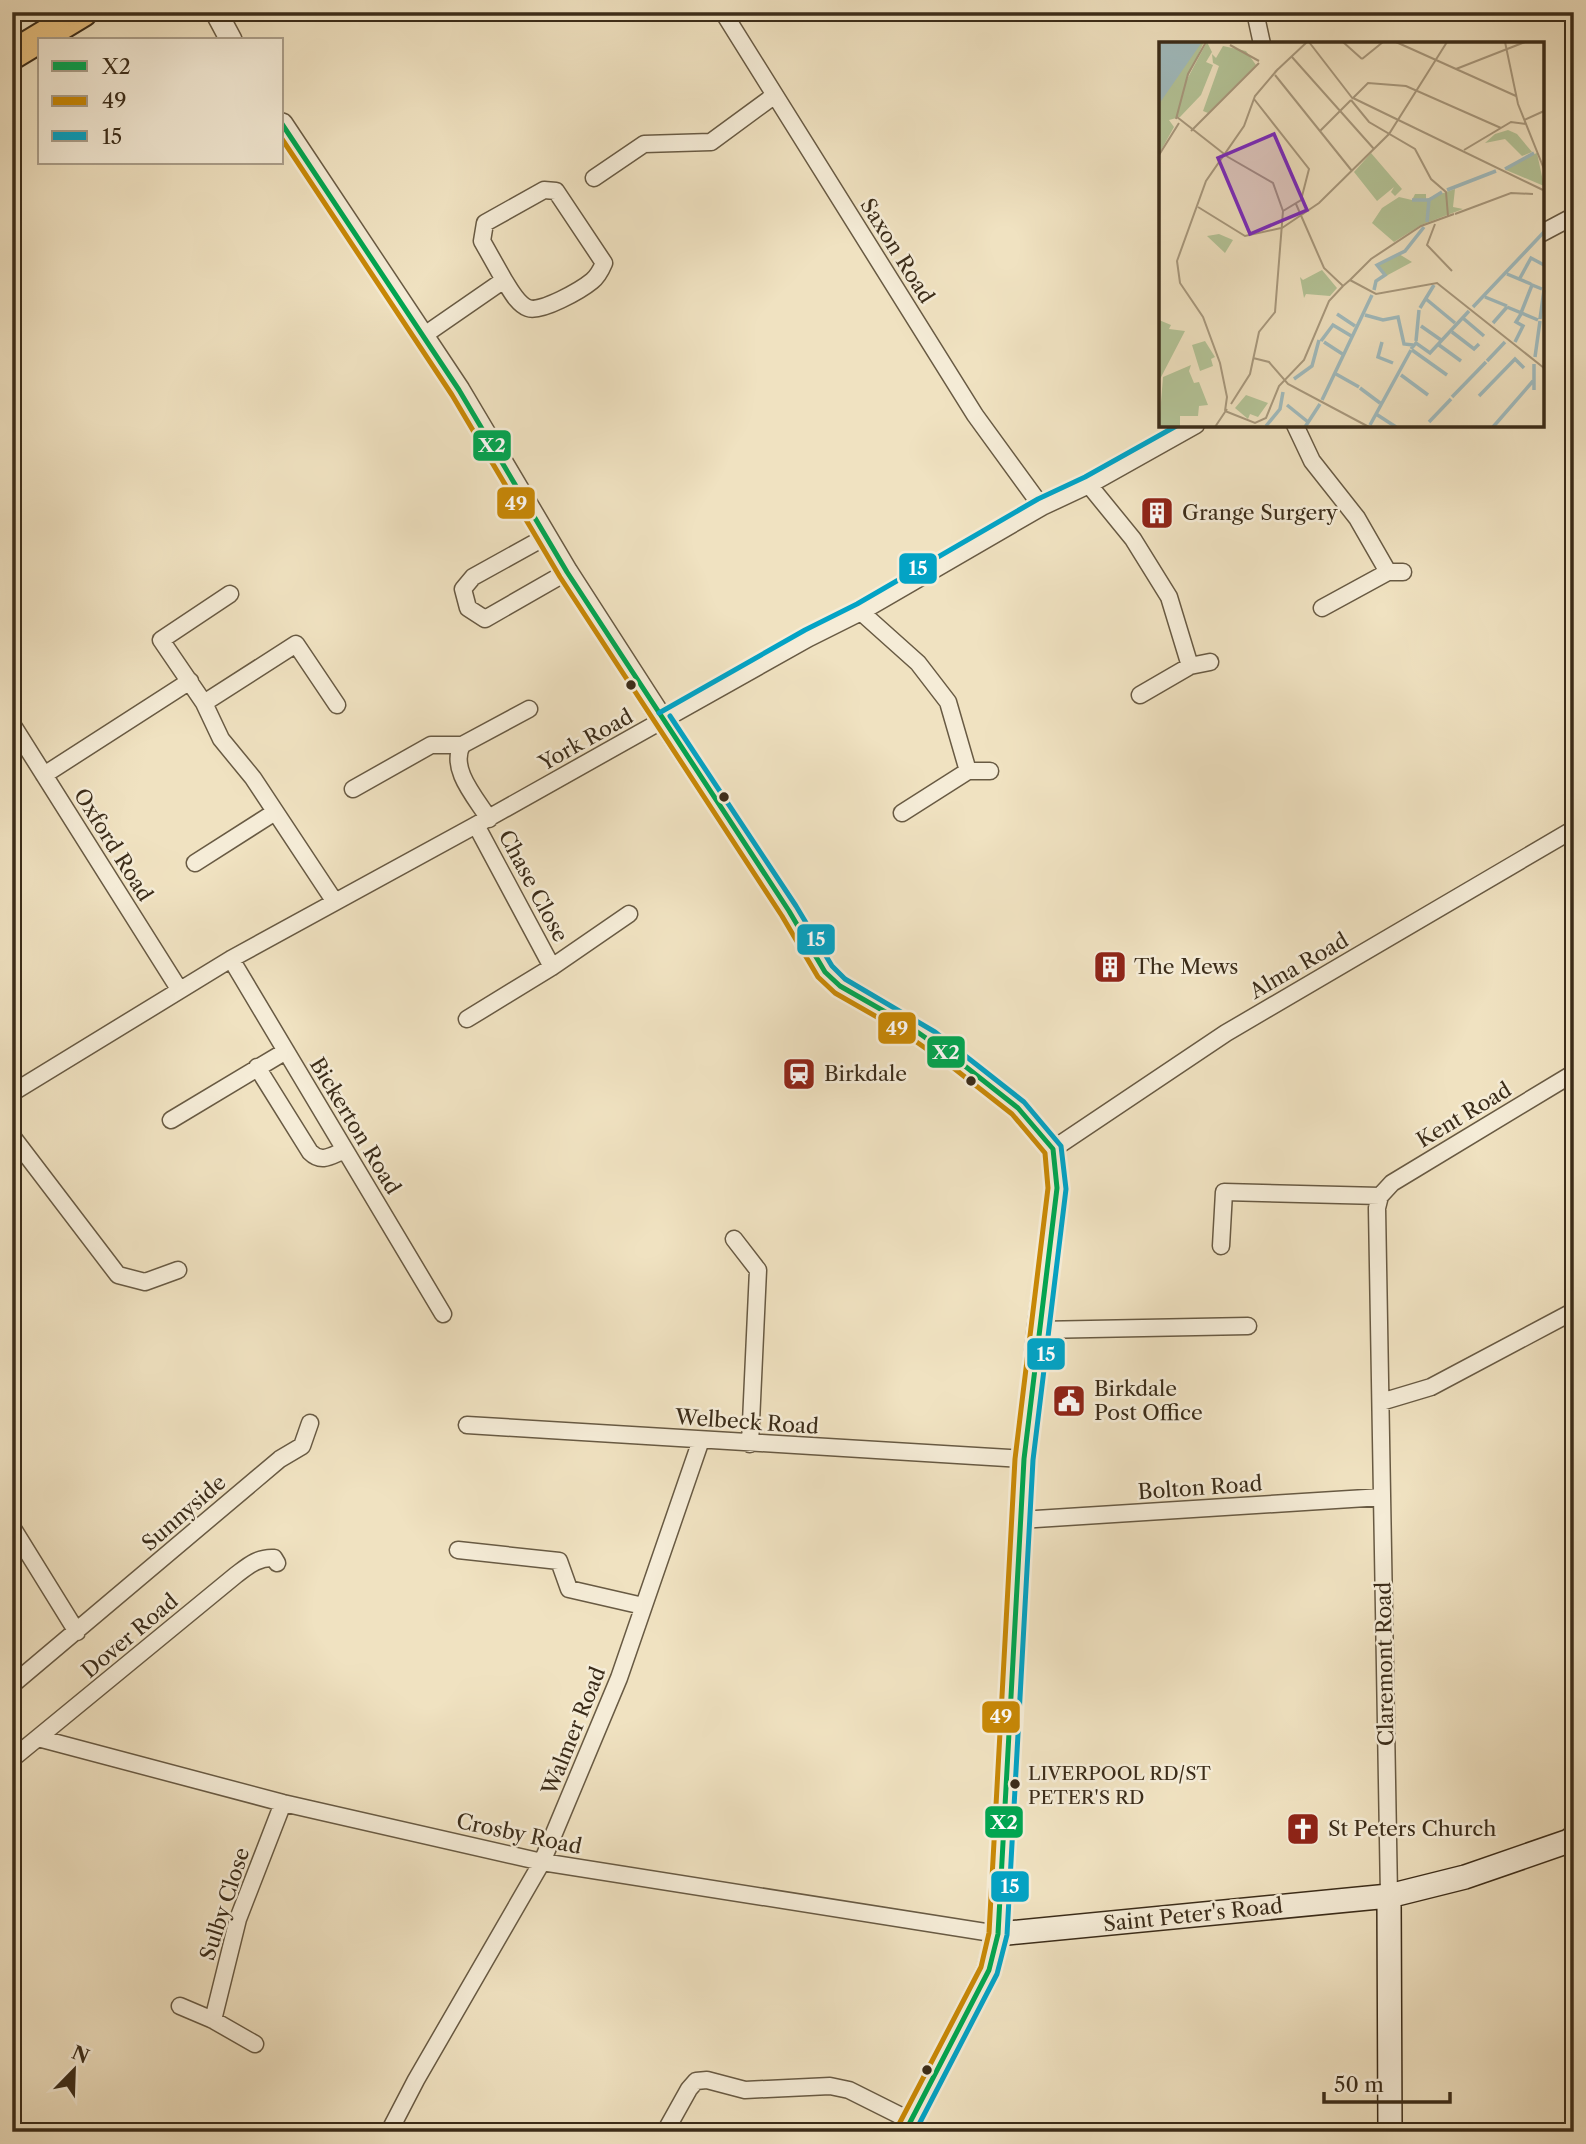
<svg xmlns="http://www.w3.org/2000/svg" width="1586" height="2144" font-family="'Libre Caslon Text',serif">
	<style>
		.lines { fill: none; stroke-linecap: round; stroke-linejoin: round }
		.minor-casing { stroke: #685a43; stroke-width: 19 }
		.tertiary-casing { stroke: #685a43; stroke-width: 24 }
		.secondary-casing { stroke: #3b2c19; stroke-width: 26 }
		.trunk-casing { stroke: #3b2c19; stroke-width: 32 }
		.minor { stroke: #f5ecd7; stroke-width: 16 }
		.tertiary { stroke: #f5ecd7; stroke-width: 21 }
		.secondary { stroke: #f5ecd7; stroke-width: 23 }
		.trunk { stroke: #e8c180; stroke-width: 28 }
		.bus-1-casing { stroke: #f5ecd7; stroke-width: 10 }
		.bus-2-casing { stroke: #f5ecd7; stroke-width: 10 }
		.bus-3-casing { stroke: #f5ecd7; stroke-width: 10 }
		.bus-1 { stroke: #00a651; stroke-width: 5 }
		.bus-2 { stroke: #c88806; stroke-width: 5 }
		.bus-3 { stroke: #03a3c5; stroke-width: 5 }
		.bus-dot { fill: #3b2c19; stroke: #f5ecd7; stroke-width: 2.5 }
		.labels { text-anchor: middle; stroke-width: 5; stroke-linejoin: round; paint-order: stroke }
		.bus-label { font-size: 19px; fill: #3b2c19; stroke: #f5ecd7; text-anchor: start }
		.street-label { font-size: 21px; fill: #3b2c19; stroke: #f5ecd7 }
		.poi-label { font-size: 21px; fill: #3b2c19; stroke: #f5ecd7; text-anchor: start }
		.inset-river { fill: none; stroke: #a0bbbe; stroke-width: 3.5 }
		.inset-road { fill: none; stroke: #a8997e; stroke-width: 2 }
		.view { fill: #7b2cbf; fill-opacity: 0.15; stroke: #7b2cbf; stroke-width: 3.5 }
		.inset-edge { fill: none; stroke: #3b2c19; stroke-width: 3.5 }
		.line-badge { stroke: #f5ecd7; stroke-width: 2.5 }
		.badge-label { font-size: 19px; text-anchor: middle; font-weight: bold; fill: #fff }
	</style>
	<rect width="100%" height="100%" fill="#f0e2c1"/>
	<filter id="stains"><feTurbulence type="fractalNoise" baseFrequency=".00286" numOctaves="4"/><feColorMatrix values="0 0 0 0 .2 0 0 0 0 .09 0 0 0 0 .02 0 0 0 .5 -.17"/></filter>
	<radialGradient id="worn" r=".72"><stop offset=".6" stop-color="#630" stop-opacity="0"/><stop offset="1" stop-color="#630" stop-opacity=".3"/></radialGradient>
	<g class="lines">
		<defs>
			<path id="minor" d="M723,12L975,415L1042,507
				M1255,12L1262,44
				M594,178L644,144L711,142L775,95
				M1542,233L1574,216
				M423,336L504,280L482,241L485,223L544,190L556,191L604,263C601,270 597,277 592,281C581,290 541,313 528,308C517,304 510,289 504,280
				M1295,425L1312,461L1357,518L1388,572
				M1089,485L1133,539L1169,597L1190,666
				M547,536L473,577L463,589L468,608L485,619L567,572
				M230,594L161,640L204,703L221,739L253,778L335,902
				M1322,608L1388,572H1403
				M861,612L918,663L948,702L968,771
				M1140,695L1190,666L1210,662
				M204,703L296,644L337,705
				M12,724L179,989
				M44,775L190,681
				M353,789L431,745H462
				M902,813L968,771H990
				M489,819C476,798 449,769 462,745L529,709
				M476,825L552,967
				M195,863L275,812
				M231,959L443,1314
				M467,1019L552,967L629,914
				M257,1067L310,1152C322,1164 332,1155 345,1150
				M12,1093L231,959L476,825L809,638L861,612L1042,507L1089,485L1196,425
				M171,1120L286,1051
				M12,1136L118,1275L145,1282L178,1270
				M1053,1149L1226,1033L1574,829
				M734,1239L758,1270L750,1444
				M1221,1246L1224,1192L1380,1196
				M1038,1330L1248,1326
				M1381,1402L1431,1387L1574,1311
				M467,1425L1024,1459
				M1020,1520L1382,1497
				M12,1527L77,1632
				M458,1550L559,1561L569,1589L643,1606
				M12,1685L280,1459L302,1446L310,1423
				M38,1738L283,1803L542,1862L998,1934
				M12,1759L236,1575C248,1566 258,1557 274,1558L277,1563
				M1389,1896L1377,1208L1380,1196L1392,1183L1574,1073
				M180,2006L213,2020L255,2044
				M213,2020L238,1919L283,1803
				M389,2132L416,2080L542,1862L619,1678L701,1440
				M665,2132L689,2089L696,2081L707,2080L745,2090L830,2086L849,2090L911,2121"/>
			<path id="tertiary" d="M216,12L231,40
				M282,124L459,390L567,572L663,721L789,911L825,972L840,986L903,1022L956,1059L1018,1108L1053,1149L1057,1188L1038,1330L1024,1459L998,1934"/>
			<path id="secondary" d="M1389,1896L1390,2132
				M905,2132L989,1970L998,1934L1389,1896L1465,1877L1569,1841L1574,1837"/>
			<path id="trunk" d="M12,55L83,12"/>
		</defs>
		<!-- minor casing -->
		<use href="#minor" class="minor-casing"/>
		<!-- tertiary casing -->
		<use href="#tertiary" class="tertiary-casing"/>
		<!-- secondary casing -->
		<use href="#secondary" class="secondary-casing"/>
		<!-- trunk casing -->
		<use href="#trunk" class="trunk-casing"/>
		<!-- minor -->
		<use href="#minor" class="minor"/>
		<!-- tertiary -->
		<use href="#tertiary" class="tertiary"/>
		<!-- secondary -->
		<use href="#secondary" class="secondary"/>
		<!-- trunk -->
		<use href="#trunk" class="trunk"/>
		<defs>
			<path id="bus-1" d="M282,124L459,390L567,572L789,911L825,972L840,986L903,1022L956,1059L1018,1108L1053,1149L1057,1188L1024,1459L998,1934L989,1970L905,2132"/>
			<path id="bus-2" d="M282,139L452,395L560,577L782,916L818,977L835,993L898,1029L951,1066L1012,1114L1045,1153L1048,1188L1015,1459L989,1933L981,1967L897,2128"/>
			<path id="bus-3" d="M659,713L805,630L857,604L1038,499L1085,477L1178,425
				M670,716L796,906L832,966L845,979L935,1032L1024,1102L1061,1146L1066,1189L1033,1460L1007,1935L997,1974L915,2132"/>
		</defs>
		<!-- bus-1 casing -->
		<use href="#bus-1" class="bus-1-casing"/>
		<!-- bus-2 casing -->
		<use href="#bus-2" class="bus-2-casing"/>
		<!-- bus-3 casing -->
		<use href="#bus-3" class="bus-3-casing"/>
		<!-- bus-1 -->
		<use href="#bus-1" class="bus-1"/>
		<!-- bus-2 -->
		<use href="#bus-2" class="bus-2"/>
		<!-- bus-3 -->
		<use href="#bus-3" class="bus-3"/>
	</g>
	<!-- icons -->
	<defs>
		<symbol id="building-square" viewBox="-11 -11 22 22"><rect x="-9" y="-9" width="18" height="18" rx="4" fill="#8f2418" stroke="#f5ecd7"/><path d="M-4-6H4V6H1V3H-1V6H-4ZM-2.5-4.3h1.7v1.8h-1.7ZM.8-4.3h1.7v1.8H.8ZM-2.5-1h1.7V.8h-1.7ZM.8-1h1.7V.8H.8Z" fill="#fff"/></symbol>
		<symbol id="station-square" viewBox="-11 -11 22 22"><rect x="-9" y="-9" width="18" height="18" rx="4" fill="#8f2418" stroke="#f5ecd7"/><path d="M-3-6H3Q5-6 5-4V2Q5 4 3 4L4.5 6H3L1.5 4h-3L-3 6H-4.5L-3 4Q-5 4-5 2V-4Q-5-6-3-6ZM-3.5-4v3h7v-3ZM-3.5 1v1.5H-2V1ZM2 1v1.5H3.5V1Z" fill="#fff"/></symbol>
		<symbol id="civic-square" viewBox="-11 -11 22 22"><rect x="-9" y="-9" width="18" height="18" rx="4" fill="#8f2418" stroke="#f5ecd7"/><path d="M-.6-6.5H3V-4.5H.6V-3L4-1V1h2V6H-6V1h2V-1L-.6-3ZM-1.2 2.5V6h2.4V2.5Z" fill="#fff"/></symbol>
		<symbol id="church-square" viewBox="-11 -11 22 22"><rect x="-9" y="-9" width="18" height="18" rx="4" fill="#8f2418" stroke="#f5ecd7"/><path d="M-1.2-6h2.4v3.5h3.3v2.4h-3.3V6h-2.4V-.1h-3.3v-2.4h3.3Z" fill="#fff"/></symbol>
	</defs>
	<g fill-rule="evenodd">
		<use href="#building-square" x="1138" y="494" width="38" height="38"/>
		<use href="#building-square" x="1091" y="948" width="38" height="38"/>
		<use href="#station-square" x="780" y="1055" width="38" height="38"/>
		<use href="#civic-square" x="1050" y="1382" width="38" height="38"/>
		<use href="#church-square" x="1284" y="1810" width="38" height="38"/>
	</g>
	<!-- markers -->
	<g class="bus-dot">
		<circle cx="631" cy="685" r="6"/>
		<circle cx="724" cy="797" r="6"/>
		<circle cx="971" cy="1081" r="6"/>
		<circle cx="1015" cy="1784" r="6"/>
		<circle cx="927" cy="2070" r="6"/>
	</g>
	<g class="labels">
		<!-- bus labels -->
		<g class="bus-label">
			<text x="1028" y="1780">LIVERPOOL RD/ST<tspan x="1028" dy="24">PETER'S RD</tspan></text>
		</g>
		<!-- street labels -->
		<g class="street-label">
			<text transform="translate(897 251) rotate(58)" y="7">Saxon Road</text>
			<text transform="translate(586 740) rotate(-29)" y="7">York Road</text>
			<text transform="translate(113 845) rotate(58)" y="7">Oxford Road</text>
			<text transform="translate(533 886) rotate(62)" y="7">Chase Close</text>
			<text transform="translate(1299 966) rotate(-30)" y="7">Alma Road</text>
			<text transform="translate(1464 1115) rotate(-31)" y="7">Kent Road</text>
			<text transform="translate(355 1126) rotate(59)" y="7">Bickerton Road</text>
			<text transform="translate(747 1422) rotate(4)" y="7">Welbeck Road</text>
			<text transform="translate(1200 1488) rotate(-4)" y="7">Bolton Road</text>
			<text transform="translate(184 1513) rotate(-41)" y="7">Sunnyside</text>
			<text transform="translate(130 1636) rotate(-40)" y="7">Dover Road</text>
			<text transform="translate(1385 1664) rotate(-91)" y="7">Claremont Road</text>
			<text transform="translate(574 1731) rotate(-68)" y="7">Walmer Road</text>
			<text transform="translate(519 1834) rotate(12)" y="7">Crosby Road</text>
			<text transform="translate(225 1904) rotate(-72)" y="7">Sulby Close</text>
			<text transform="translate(1193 1915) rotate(-6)" y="7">Saint Peter's Road</text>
		</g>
		<!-- poi labels -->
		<g class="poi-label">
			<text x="1182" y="520">Grange Surgery</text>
			<text x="1134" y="974">The Mews</text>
			<text x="824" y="1081">Birkdale</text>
			<text x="1094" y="1396">Birkdale<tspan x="1094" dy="24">Post Office</tspan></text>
			<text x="1328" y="1836">St Peters Church</text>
		</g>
	</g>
	<!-- overview -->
	<g transform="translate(1159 42)">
		<rect width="385" height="385" fill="#f0e2c1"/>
		<path d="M22,0H45L26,41L48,0L53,10L47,20L54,23L42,53L21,75L10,78L15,85L0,112V32ZM64,4L87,9L97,23L49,71L44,69L60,24L54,21L53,12L57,16ZM349,88L358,92L373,110L363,114L346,97L326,101L336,92ZM212,111L243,147L236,154L232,150L235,145L218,159L195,130ZM378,111L385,144L347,128L357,120ZM296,147L294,165L304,167L262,183L235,200L213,181L223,166L240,155L253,158L256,152H267V157ZM60,192L74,198L66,211L48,194ZM240,212L253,220L227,234L218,223ZM163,228L178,246L171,254L147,252L145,256L141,235L144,238ZM0,278L12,283L10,287L26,289L0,339ZM46,299L56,315L52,317L54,324L41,329L33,303ZM32,323L30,329L35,341L40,340L49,363L40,364L39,374H21V385H0L4,335ZM87,353L109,361L99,375L91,372L89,377L76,366Z" fill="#b4c498"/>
		<path d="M0,0H43L0,62Z" fill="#a0bbbe"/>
		<path class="inset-river" d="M346,127L375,111M288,148L337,129M253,158H270L283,150M268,180L270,158M348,232L372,242M361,236L372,216L385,223M215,248L217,239L226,233L218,223L246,209L265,185M326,255L348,264M267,257L296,281M314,265L385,190M348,265L379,278M261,266L275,243M362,271L373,243L383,247M178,272L196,284M206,273L224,278L239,275L245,302L254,303M305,277L325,294M381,277L385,248M334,281L348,265M262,284L282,298M293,290L315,307L320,302M162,299L174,283L194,295M257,299L260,268M165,300L185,313M223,300L219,315L234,321M356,300L364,284L357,280L362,272M280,303L302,319M252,307L257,301L271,311L310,269M253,308L288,333M376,315L381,279M328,319L346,300M375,322V348M177,332L200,345M242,333L269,353M135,337L153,324L160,298M201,346L221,361M320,354L356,317L365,326M293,355L327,320M163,358L213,253M128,363L149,380M217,372L237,385M270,380L292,357M211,383L252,308M107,384L121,367L124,350M146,385L161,362M334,385L374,339"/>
		<path class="inset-road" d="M150,0L194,57M184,0L203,17M237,0L357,54M346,0L359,62L385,127M71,3L100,19M133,15L215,107M203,17L224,0M297,27L366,0M116,30L148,0M116,33L193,129M194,56L209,41L247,44L342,86M194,56L384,148M192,58L210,80L256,107L272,137L287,150L289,174M18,75L69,115L114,141L124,169M17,77L29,32L47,0M365,78L385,69M32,89L100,21M161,89L192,58M305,108L352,80L367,82M0,113L20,81M137,162L165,226L184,244L191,238L217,252L278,241L385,326M39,165L86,194L122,186M296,172L352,151L374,152M276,182L268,203L293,229M123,186L160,161L230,92L288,0M191,238L212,217L262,184L295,172M94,316L110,320L129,342L210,385M72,362L91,332L100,290L116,270L124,169L142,158L150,127L95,57M66,369L96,381L107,376L120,344L145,318L170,259L184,244M66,369L68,355L61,321L44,275L21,241L18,219L47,139L85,84L96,54L119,27M56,385L68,367"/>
		<path class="view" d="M115,92L148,168L91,192L59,116Z"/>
		<rect width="385" height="385" class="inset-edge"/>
	</g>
	<g class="line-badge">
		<rect x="472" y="429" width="40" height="33" rx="7" fill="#00a651"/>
		<rect x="496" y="486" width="40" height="34" rx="7" fill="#c88806"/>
		<rect x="898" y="552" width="40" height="33" rx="7" fill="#03a3c5"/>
		<rect x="796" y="923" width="40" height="33" rx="7" fill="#03a3c5"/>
		<rect x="877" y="1011" width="40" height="34" rx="7" fill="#c88806"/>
		<rect x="926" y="1035" width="40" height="34" rx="7" fill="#00a651"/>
		<rect x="1026" y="1337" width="40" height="34" rx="7" fill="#03a3c5"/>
		<rect x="981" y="1700" width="40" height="34" rx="7" fill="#c88806"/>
		<rect x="984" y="1805" width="40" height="34" rx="7" fill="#00a651"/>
		<rect x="990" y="1870" width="40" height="33" rx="7" fill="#03a3c5"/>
	</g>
	<g class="badge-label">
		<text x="492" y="452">X2</text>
		<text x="516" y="510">49</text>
		<text x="918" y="575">15</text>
		<text x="816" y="946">15</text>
		<text x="897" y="1035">49</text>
		<text x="946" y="1059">X2</text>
		<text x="1046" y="1361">15</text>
		<text x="1001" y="1723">49</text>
		<text x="1004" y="1829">X2</text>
		<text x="1010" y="1893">15</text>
	</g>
	<!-- margin -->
	<rect width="1586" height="2144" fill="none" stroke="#f0e2c1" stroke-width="42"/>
	<rect x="14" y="14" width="1558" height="2116" fill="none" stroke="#3b2c19" stroke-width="3.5"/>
	<rect x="21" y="21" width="1544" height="2102" fill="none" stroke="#3b2c19" stroke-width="2"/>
	<!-- legend -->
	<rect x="38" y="38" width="245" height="126" fill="#f5ecd7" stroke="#ab9f8b" stroke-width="2"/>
	<rect x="52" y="61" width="35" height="10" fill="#00a651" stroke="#ab9f8b" stroke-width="2"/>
	<text x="102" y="74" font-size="21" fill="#3b2c19">X2</text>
	<rect x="52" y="96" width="35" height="10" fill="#c88806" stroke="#ab9f8b" stroke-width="2"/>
	<text x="102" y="108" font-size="21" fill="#3b2c19">49</text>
	<rect x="52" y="131" width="35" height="10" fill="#03a3c5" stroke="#ab9f8b" stroke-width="2"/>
	<text x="102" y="144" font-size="21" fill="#3b2c19">15</text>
	<!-- north arrow -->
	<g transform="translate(74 2070) rotate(23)" stroke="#f5ecd7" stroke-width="5" paint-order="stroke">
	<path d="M0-5L12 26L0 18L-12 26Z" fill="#3b2c19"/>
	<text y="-10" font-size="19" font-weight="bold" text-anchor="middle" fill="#3b2c19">N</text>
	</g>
	<!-- scale -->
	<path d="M1324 2092v10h126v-10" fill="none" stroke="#3b2c19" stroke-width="3.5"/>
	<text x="1334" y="2092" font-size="21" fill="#3b2c19" stroke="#f5ecd7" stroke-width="5" paint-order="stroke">50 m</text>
	<rect width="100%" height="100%" filter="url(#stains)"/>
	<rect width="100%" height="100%" fill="url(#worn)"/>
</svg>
